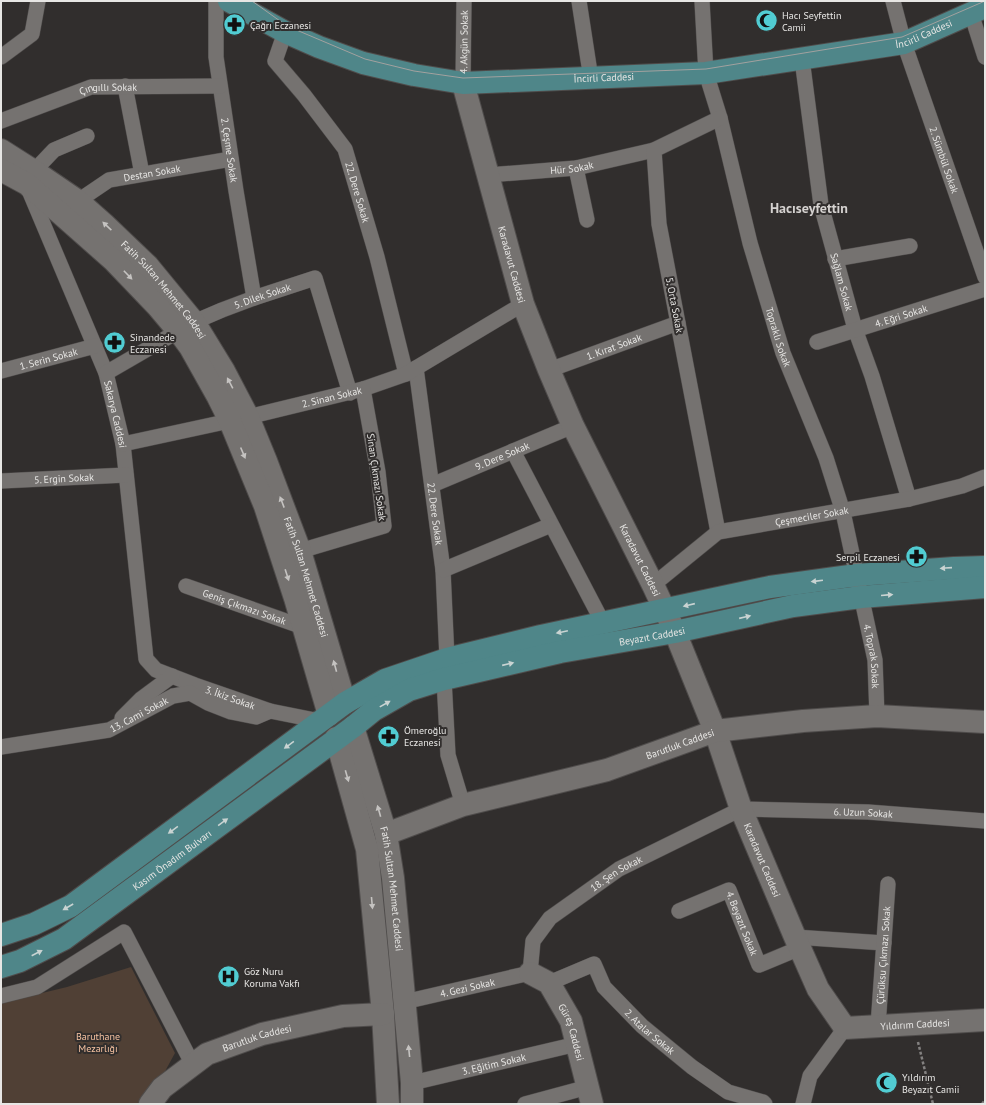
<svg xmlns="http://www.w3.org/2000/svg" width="986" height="1105" font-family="'PT Sans',sans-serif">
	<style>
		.green { fill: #504035 }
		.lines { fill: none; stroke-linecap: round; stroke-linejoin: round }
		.street-casing { stroke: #4f4c4b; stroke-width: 16 }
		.secondary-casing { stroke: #4f4c4b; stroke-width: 24 }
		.primary-casing { stroke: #4f4c4b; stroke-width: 24 }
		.path { stroke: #838180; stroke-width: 2.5; stroke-dasharray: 3 2; stroke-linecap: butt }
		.street { stroke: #757270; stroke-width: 15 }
		.secondary { stroke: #757270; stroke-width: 22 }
		.primary { stroke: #4f8689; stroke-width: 22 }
		.tram { stroke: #a2a19f; stroke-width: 1 }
		.oneway { fill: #c5c3c1 }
		.oneway2 { fill: #c9d3d2 }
		.labels { text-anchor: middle; stroke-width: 4; stroke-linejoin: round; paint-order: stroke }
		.poi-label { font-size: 10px; fill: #e7e6e4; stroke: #312e2d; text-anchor: start }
		.street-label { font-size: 10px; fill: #e7e6e4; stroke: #312e2d }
		.park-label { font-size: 10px; fill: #f6c2a1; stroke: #312e2d }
		.district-label { font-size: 14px; font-weight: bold; fill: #d5d2d0; stroke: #312e2d }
	</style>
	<rect width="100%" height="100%" fill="#312e2d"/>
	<!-- green -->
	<path class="green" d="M131,967L175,1053L157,1086L141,1104H1V1003L67,987Z"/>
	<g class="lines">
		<defs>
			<g id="street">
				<path id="s1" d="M216,1V57L236,191L254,298"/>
				<path d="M579,1L591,79"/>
				<path id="s2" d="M702,1L706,73L720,118L750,243L783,353L826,458L843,512L875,660L877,716"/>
				<path id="s3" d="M893,1L904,43L985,277"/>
				<path d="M971,13L985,57"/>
				<path id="s4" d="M285,32L275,61L304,95L345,149L377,257L406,374"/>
				<path d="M1,57L32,34L38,1"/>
				<path id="s5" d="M802,59L821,205L855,329L872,376L909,499"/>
				<path id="s6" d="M463,83L464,1"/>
				<path d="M125,86L142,174"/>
				<path id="s7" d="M1,121L91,87L220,86"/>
				<path d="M576,168L587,220"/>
				<path d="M34,171L54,150L87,136"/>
				<path id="s8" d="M488,175L576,168L654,150"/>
				<path id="s9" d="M28,188L106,373L123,444L146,659L156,670L195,685L270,711L320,721"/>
				<path id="s10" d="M78,201L109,180L231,159"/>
				<path d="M835,259L910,246"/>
				<path id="s11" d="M817,342L985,289"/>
				<path id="s12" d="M416,368L443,570L447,659"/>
				<path id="s13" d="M549,370L678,323"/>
				<path id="s14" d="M1,371L95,346"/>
				<path id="s15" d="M106,373L194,322L222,310L254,298L315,278L350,393"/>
				<path id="s16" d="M123,444L248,417L363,389L406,374L523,304"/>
				<path d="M513,451L603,623"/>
				<path id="s17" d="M1,481L126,475"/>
				<path id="s18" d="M432,485L573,426"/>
				<path d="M718,532L659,224L654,150L720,118"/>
				<path d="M300,551L384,526L378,472L363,389"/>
				<path d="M443,570L551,525"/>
				<path id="s19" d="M653,585L718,532L909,499L962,486L985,477"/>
				<path id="s20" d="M186,586L303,627"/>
				<path d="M444,679L448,755L463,805"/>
				<path d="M122,718L141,699L172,676"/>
				<path id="s21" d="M1,747L109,730L173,696L190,693L208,703L231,712L256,717L270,711"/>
				<path id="s22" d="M679,911L729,890L759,965L800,948"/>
				<path d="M795,937L884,943"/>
				<path id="s23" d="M549,983L594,964L604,987L642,1026L692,1067L728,1092L763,1102L765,1104"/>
				<path d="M1,996L37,987L124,932L193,1065"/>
				<path id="s24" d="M404,1002L530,973L533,941L550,918L619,869L741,809L868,812L985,821"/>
				<path id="s25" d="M878,1026L888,884"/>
				<path id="s26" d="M412,1083L577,1044"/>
				<path d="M525,1104L588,1087"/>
				<path d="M803,1104L810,1076L845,1028"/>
			</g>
			<g id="secondary">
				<path id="s27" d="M463,83L523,304L549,370L573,426L653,585L675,632L715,731L741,809L795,937L818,989L845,1028L985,1020"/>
				<path id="s28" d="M1,150L34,171L78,201L104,224L148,266L194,322L224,371L248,417L266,461L300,551L345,703"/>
				<path d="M1,170L27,184L113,260L158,307L179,332L190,347L218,397L230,421L265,506L295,598L329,715"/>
				<path id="s29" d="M353,727L386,834L393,878L412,1083V1104"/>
				<path d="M336,738L367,849L383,1014L388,1104"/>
				<path id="s30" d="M386,834L463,805L607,770L715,731L803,721L877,716L985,722"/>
				<path id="s31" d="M530,973L549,983L571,1021L592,1104"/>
				<path id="s32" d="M150,1104L162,1088L207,1054L262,1034L343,1016L383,1014"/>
			</g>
			<g id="primary">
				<path id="s33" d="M229,1L285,32L319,47L363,63L414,75L463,83L706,73L904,43L985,7"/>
				<path d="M1,935L34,924L71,906L345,703L385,680L447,659L541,636L770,587L857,575L954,568L985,567"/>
				<path id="s34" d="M1,967L20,961L64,939L353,727L374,710L409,690L444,679L560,652L675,632L793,606L861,597L985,587"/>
			</g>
		</defs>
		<!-- street casing -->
		<use href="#street" class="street-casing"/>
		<!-- secondary casing -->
		<use href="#secondary" class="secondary-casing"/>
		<!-- primary casing -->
		<use href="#primary" class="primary-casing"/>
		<!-- path -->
		<path class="path" d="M918,1042L933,1104
			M982,1104L985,1100"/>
		<!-- street -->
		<use href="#street" class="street"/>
		<!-- secondary -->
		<use href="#secondary" class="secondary"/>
		<!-- primary -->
		<use href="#primary" class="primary"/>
		<!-- tram -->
		<path class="tram" d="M252,1L287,26L365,59L414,71L463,78L706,69L902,37L985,1"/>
	</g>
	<!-- one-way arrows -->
	<defs><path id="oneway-solid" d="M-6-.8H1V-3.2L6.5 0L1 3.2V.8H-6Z"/></defs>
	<g class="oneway">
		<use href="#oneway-solid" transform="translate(107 226) rotate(-137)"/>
		<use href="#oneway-solid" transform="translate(128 275) rotate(46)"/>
		<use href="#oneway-solid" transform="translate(230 383) rotate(-118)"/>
		<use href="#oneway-solid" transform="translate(243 453) rotate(67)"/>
		<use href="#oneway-solid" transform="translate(282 502) rotate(-111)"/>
		<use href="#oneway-solid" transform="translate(287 575) rotate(72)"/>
		<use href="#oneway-solid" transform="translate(335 666) rotate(-105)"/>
		<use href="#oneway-solid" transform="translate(347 776) rotate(74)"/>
		<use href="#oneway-solid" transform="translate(379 811) rotate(-106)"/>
		<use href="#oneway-solid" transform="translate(372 903) rotate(85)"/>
		<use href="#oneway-solid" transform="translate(409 1051) rotate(-96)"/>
	</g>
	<g class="oneway2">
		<use href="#oneway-solid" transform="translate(946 568) rotate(176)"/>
		<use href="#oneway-solid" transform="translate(817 581) rotate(173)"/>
		<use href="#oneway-solid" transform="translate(887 595) rotate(-5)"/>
		<use href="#oneway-solid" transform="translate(689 605) rotate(167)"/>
		<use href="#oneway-solid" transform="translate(745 617) rotate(-13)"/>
		<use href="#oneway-solid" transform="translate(562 632) rotate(168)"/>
		<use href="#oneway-solid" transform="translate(508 664) rotate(-13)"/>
		<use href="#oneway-solid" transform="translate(385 704) rotate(-29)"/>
		<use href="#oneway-solid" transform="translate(289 745) rotate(144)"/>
		<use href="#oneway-solid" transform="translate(223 822) rotate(-36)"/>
		<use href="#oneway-solid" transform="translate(173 830) rotate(144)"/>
		<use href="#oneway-solid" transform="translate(68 907) rotate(150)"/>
		<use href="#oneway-solid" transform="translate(37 953) rotate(-27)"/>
	</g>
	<!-- icons -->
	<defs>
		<symbol id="mosque-disc" viewBox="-11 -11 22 22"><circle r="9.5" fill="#51ccd2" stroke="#312e2d"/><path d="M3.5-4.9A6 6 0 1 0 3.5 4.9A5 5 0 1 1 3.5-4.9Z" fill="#111"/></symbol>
		<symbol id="pharmacy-disc" viewBox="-11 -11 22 22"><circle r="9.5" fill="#51ccd2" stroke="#312e2d"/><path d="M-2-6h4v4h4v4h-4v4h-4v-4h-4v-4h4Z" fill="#111"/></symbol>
		<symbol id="hospital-disc" viewBox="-11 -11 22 22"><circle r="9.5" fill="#51ccd2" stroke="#312e2d"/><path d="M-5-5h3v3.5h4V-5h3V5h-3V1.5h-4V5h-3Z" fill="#111"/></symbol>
	</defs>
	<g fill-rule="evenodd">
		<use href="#mosque-disc" x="754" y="8" width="25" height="25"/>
		<use href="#pharmacy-disc" x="222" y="12" width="25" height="25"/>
		<use href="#pharmacy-disc" x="102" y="330" width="25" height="25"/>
		<use href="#pharmacy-disc" x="904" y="544" width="25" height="25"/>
		<use href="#pharmacy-disc" x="376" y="724" width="25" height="25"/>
		<use href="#hospital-disc" x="216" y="964" width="25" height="25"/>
		<use href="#mosque-disc" x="874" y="1070" width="25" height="25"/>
	</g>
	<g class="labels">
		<!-- poi labels -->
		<g class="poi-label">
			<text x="782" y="19">Hacı Seyfettin<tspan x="782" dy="12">Camii</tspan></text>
			<text x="250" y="29">Çağrı Eczanesi</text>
			<text x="130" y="341">Sinandede<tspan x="130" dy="12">Eczanesi</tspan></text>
			<text x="900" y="561" text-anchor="end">Serpil Eczanesi</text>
			<text x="404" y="734">Ömeroğlu<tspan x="404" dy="12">Eczanesi</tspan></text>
			<text x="244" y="975">Göz Nuru<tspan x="244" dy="12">Koruma Vakfı</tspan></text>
			<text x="902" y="1081">Yıldırım<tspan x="902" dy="12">Beyazıt Camii</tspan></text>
		</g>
		<!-- street labels -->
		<g class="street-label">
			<text dy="4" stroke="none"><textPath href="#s33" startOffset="715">İncirli Caddesi</textPath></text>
			<text dy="4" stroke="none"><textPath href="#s6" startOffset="41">4. Akgün Sokak</textPath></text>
			<text dy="4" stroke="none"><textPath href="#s33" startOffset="391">İncirli Caddesi</textPath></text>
			<text dy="4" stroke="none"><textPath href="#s7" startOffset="113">Çıngıllı Sokak</textPath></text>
			<text dy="4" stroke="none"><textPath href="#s1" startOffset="150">2. Çeşme Sokak</textPath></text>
			<text dy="4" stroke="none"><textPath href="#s3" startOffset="167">2. Sümbül Sokak</textPath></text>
			<text dy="4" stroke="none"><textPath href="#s8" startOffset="84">Hür Sokak</textPath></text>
			<text dy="4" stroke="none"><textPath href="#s10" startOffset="81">Destan Sokak</textPath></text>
			<text dy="4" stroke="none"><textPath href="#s4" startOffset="188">22. Dere Sokak</textPath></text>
			<text dy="4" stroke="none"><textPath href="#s27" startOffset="188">Karadavut Caddesi</textPath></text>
			<text dy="4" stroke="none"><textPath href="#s5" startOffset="227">Sağlam Sokak</textPath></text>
			<text dy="4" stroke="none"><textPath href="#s28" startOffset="216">Fatih Sultan Mehmet Caddesi</textPath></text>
			<text dy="4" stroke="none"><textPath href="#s15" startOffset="175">5. Dilek Sokak</textPath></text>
			<text transform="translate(675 305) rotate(79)" y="4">5. Orta Sokak</text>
			<text dy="4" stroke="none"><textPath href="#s11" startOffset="88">4. Eğri Sokak</textPath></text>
			<text dy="4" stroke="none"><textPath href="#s2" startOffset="346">Topraklı Sokak</textPath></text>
			<text dy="4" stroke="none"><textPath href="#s13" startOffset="69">1. Kırat Sokak</textPath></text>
			<text dy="4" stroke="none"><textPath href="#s14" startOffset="49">1. Serin Sokak</textPath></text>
			<text dy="4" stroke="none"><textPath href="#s16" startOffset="214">2. Sinan Sokak</textPath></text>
			<text dy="4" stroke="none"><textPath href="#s9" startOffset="243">Sakarya Caddesi</textPath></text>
			<text dy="4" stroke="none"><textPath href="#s18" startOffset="76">9. Dere Sokak</textPath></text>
			<text dy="4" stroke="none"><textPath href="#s17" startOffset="63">5. Ergin Sokak</textPath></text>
			<text transform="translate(377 477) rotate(82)" y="4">Sinan Çıkmazı Sokak</text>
			<text dy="4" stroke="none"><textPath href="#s12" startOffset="147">22. Dere Sokak</textPath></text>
			<text dy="4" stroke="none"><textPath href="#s19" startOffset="179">Çeşmeciler Sokak</textPath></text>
			<text dy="4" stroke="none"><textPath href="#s27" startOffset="511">Karadavut Caddesi</textPath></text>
			<text dy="4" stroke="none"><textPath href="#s28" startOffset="540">Fatih Sultan Mehmet Caddesi</textPath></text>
			<text dy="4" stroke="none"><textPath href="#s20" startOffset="62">Geniş Çıkmazı Sokak</textPath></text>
			<text dy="4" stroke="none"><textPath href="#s34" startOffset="744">Beyazıt Caddesi</textPath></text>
			<text dy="4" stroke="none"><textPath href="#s2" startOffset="680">4. Toprak Sokak</textPath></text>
			<text dy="4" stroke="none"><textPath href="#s9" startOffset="584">3. İkiz Sokak</textPath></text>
			<text dy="4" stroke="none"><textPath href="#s21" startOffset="143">13. Cami Sokak</textPath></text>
			<text dy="4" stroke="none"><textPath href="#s30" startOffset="308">Barutluk Caddesi</textPath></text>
			<text dy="4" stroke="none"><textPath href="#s24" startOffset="533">6. Uzun Sokak</textPath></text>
			<text dy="4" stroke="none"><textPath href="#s34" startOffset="203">Kasım Önadım Bulvarı</textPath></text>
			<text dy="4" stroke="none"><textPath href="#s27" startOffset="835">Karadavut Caddesi</textPath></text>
			<text dy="4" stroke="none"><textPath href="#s24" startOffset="270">18. Şen Sokak</textPath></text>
			<text dy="4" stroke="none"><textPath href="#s29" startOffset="167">Fatih Sultan Mehmet Caddesi</textPath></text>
			<text dy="4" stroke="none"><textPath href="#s22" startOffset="90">4. Beyazıt Sokak</textPath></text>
			<text dy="4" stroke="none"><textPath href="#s25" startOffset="71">Çürüksu Çıkmazı Sokak</textPath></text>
			<text dy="4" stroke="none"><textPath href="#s24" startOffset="65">4. Gezi Sokak</textPath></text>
			<text dy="4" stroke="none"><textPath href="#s27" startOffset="1093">Yıldırım Caddesi</textPath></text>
			<text dy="4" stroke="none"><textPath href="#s23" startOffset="138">2. Atalar Sokak</textPath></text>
			<text dy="4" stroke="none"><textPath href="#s31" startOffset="76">Güreş Caddesi</textPath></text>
			<text dy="4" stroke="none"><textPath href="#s32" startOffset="129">Barutluk Caddesi</textPath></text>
			<text dy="4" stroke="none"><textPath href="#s26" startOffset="84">3. Eğitim Sokak</textPath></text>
		</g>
		<!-- park labels -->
		<g class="park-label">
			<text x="98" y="1040">Baruthane<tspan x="98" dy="12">Mezarlığı</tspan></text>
		</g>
		<!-- district labels -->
		<g class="district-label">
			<text x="809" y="213">Hacıseyfettin</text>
		</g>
	</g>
	<!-- border -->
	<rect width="986" height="1105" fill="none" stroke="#e7e6e4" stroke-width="4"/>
</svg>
